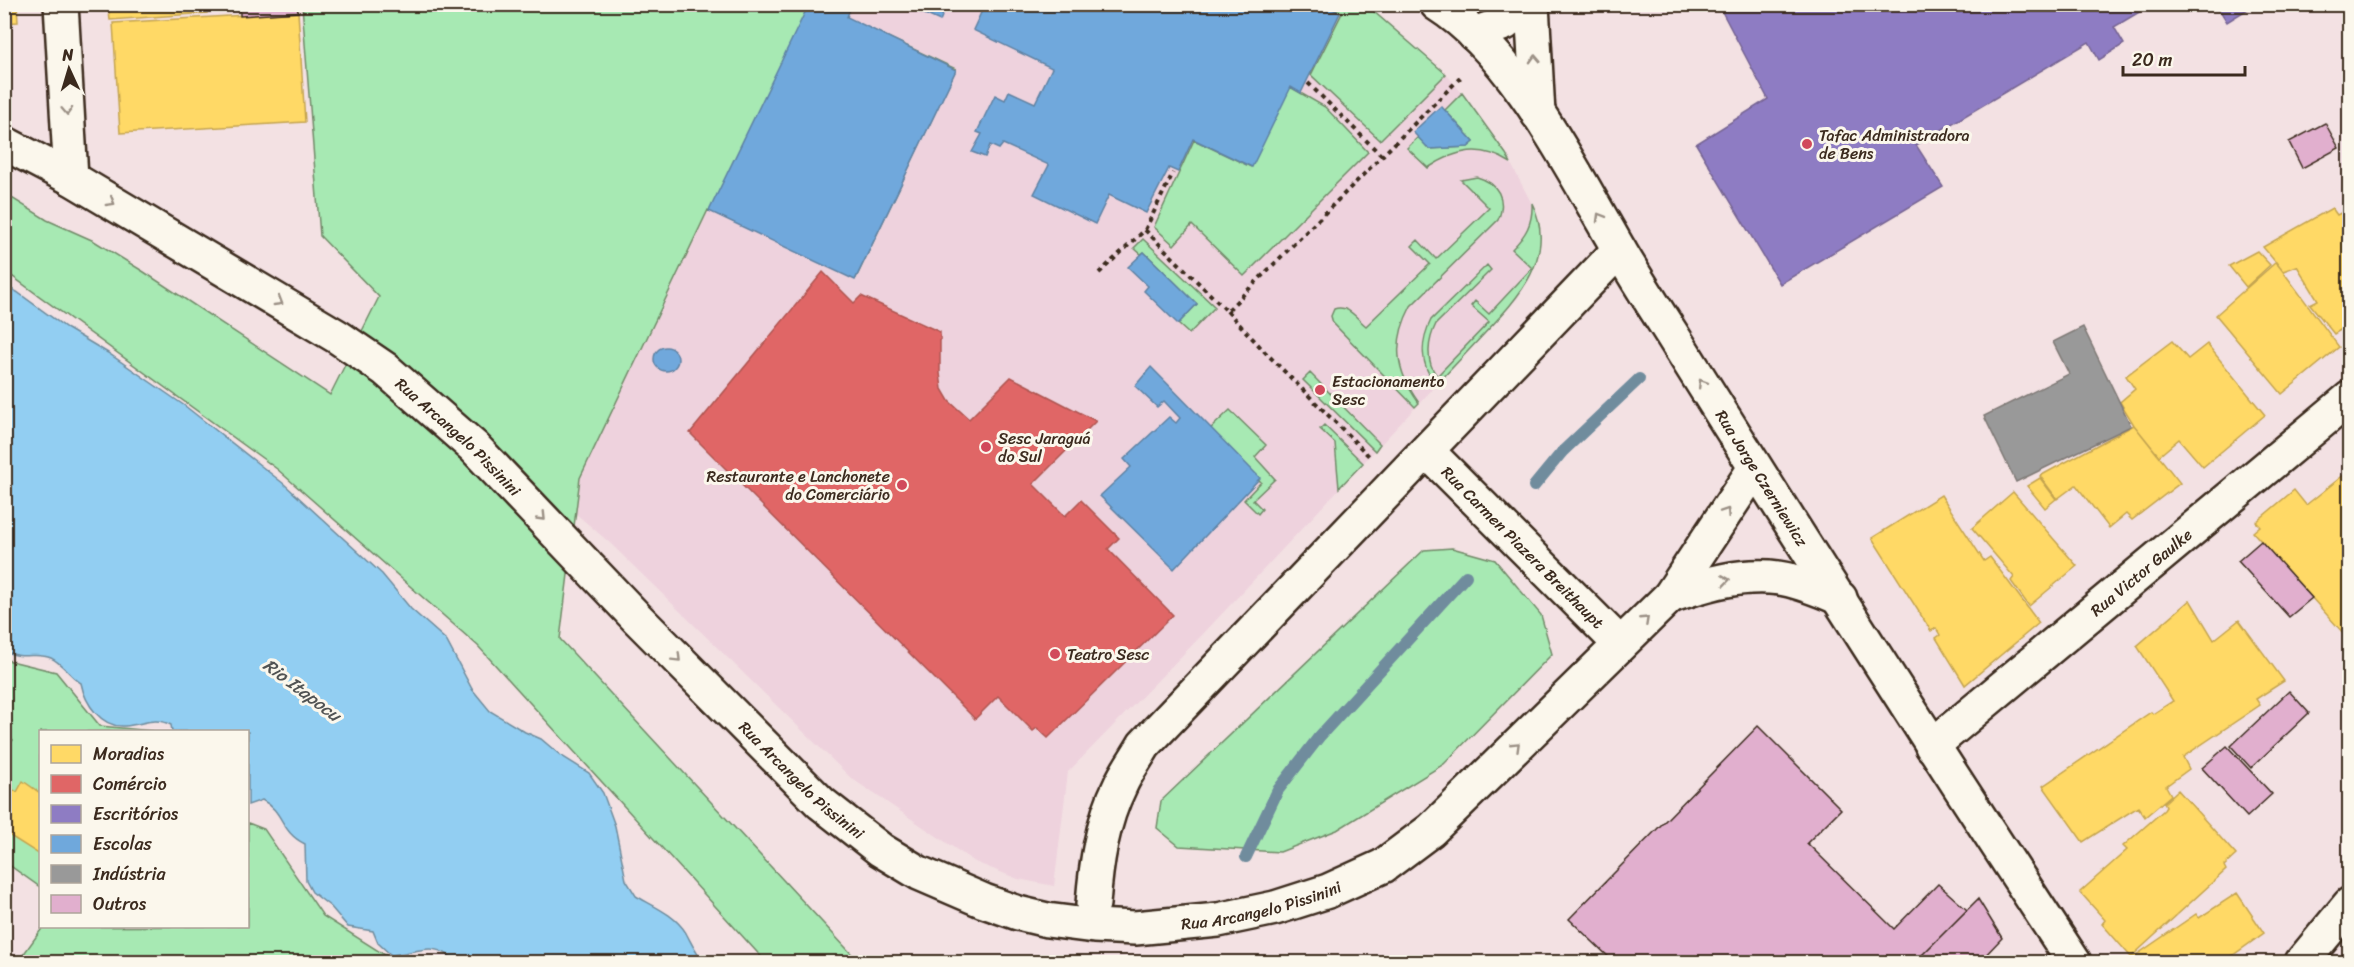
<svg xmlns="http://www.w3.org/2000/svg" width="2354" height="967" font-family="Sriracha,sans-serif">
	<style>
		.built { fill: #eed2dd }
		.green { fill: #a7e9b3; stroke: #718a68; stroke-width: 1.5 }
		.water { fill: #92cef2; stroke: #6f8c9d; stroke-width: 1.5 }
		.homes { fill: #ffd966; stroke: #c4a450; stroke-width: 1.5 }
		.shops { fill: #e06666; stroke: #ae5450; stroke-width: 1.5 }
		.offices { fill: #8e7cc3; stroke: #756392; stroke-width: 1.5 }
		.schools { fill: #6fa8dc; stroke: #5f82a3; stroke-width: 1.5 }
		.industry { fill: #999; stroke: #7d7874; stroke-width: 1.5 }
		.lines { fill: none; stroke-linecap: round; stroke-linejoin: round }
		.stream { stroke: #6f8c9d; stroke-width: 12 }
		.building { fill: #e1afce; stroke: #3b2a1e; stroke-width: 1.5 }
		.minor-casing { stroke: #3b2a1e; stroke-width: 38 }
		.major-casing { stroke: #3b2a1e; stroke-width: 38 }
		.path { stroke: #3b2a1e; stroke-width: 4; stroke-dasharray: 4.5 4.5; stroke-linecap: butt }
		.minor { stroke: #fbf7ec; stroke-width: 33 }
		.major { stroke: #fbf7ec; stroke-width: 33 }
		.oneway { stroke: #9b9085 }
		.poi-dot { fill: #d1495b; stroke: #fbf7ec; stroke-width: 2 }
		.labels { text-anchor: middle; stroke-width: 6; stroke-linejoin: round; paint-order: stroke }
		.poi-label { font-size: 16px; fill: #3b2a1e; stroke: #fbf7ec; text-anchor: start }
		.street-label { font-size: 16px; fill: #3b2a1e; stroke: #fbf7ec }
		.water-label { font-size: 18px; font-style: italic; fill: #515353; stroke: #fbf7ec }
	</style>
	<rect width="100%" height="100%" fill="#f3e1e3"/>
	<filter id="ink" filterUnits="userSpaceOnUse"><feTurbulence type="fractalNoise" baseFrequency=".0167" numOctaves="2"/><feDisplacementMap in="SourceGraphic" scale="12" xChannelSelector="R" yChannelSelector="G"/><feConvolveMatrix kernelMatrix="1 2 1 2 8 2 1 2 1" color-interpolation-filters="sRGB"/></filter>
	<g filter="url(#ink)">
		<!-- built -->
		<path class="built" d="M807,5H1366L1446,74L1462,93L1506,154L1536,212L1540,230L1538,253L1531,276L1518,298L1203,634L1068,772L1054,886L1018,879L975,862L851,778L610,543L575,513L580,478Z"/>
		<!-- green -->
		<path class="green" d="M302,5H820L956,69L856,278L708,210L580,478L560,639L859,962H766L478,646L277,469L5,271L4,193L47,220L94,241L144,272L330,395L379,297L320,236Z
			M1325,5H1366L1446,74L1380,140L1311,75L1342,13Z
			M1290,87L1325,107L1368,152L1244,276L1192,225L1174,245L1154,227L1194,140L1251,167Z
			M1462,93L1506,154L1511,163C1481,144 1457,149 1428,168L1407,148L1418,137L1429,149L1468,147L1474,142L1445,110Z
			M1477,177C1498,183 1507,199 1498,220L1411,306C1392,342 1395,370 1419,403L1415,407L1333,323L1331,316L1334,309C1348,304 1356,318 1366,326L1430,264L1412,246L1418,240L1436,259L1489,208L1461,180Z
			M1532,203C1558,256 1518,298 1484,334C1468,351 1452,368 1436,385C1420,365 1420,342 1431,320L1487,265L1491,270L1436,324C1428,340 1425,361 1437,376L1489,322L1471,306L1475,301L1489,314L1532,268L1512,249C1526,235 1533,223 1532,203Z
			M1143,239L1215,307L1189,334L1178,324L1197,304L1144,252L1141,254L1134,248Z
			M1310,373L1380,444L1375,451L1303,380Z
			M1230,410L1266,445L1255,457L1275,479L1253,500L1262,509L1258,514L1244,500L1261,482L1209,430Z
			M1324,425L1363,463L1339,488L1335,443L1320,429Z
			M1452,548L1495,560L1541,615L1552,654L1444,764L1337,830L1280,852L1179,846L1157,828L1161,801L1424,550Z
			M4,657L7,660L56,672L100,726L152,731L40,732V887L5,862V751L13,740L5,734Z
			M248,823L264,829L323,916L396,962H18L43,927L248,926Z"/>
		<!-- water -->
		<path class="water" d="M5,286L17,292L68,329L108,353L185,406L284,484L382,574L411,609L446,640L472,689L490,711L525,732L541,739L560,755L589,773L603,793L615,826L626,880L636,896C655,907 675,915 686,933C692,944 696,954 704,962H457C432,939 419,953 391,955L378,943L373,931L348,927L331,907L312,892L306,881L305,844C279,831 285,812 262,800L248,805V732L172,731L171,725C154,716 143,725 125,726C101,728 85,703 81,683C70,676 62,663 51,658C36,651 23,661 5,651Z"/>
		<!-- homes -->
		<path class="homes" d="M4,4H17L18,22L4,23Z
			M108,4H207V13L110,20Z
			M298,12L305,122L120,133L113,23Z
			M2332,208L2337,215L2350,208V324L2334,334L2310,304L2318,300L2297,266L2283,271L2263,247Z
			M2257,251L2270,265L2246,287L2229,266Z
			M2276,262L2339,347L2282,394L2216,315Z
			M2172,341L2188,359L2207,344L2265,415L2203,467L2179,439L2159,456L2134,425L2120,402L2135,389L2126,376Z
			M2134,425L2180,483L2132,520L2126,514L2109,528L2076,485L2057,499L2040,476Z
			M2350,470V628L2344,634L2253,532L2260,526L2256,522L2294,490L2306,505Z
			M2040,478L2056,499L2045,508L2027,486Z
			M2013,492L2077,566L2029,606L2011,581L2014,577L1972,528Z
			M1941,495L1984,561L1990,557L2039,623L1965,685L1936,638L1940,635L1936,628L1931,631L1872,538Z
			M2190,600L2214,640L2239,620L2284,681L2256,699L2260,705L2183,757L2189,769L2166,786L2171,795L2145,817L2138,807L2083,842L2043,786L2151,712L2153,714L2173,701L2137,646Z
			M23,781L40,793V855L4,832V785L17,792Z
			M2178,790L2236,855L2224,866L2226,870L2131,957L2102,924L2105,920L2080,892L2127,850L2123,846L2164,810L2166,807L2164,803Z
			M2237,893L2264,933L2225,961L2227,962H2126L2196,914L2199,918Z"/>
		<!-- shops -->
		<path class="shops" d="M823,272L854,303L861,296L940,332V373L942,389L949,401L969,419L1011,377L1096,421L1033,484L1065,516L1081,500L1119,538L1108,549L1173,615L1048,738L1037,728L1033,731L998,696L975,719L690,433Z"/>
		<!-- offices -->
		<path class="offices" d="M1718,4H2153L2114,27L2124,44L2099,60L2089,42L1916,145L1943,187L1780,284L1696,144L1768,99Z
			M2216,4H2256L2227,22Z"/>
		<!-- schools -->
		<path class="schools" d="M809,4H852L847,17L956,70L855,280L709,211Z
			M910,4H947L940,21L909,7Z
			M985,4H1323L1340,13L1301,93L1291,87L1252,167L1193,139L1178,172L1169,168L1146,213L1109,195L1095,224L1034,194L1049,165L1003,144L999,149L990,145L985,157L972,152L982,134L977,132L995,95L1005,100L1009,91L1035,103L1052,68L973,30Z
			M1441,106L1474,142L1468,147L1429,149L1413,132Z
			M1144,252L1197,304L1178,324L1144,291L1148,286L1128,267Z
			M654 359a12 12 0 1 1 24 0a12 12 0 1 1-24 0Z
			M1151,367L1260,478L1174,569L1100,496L1131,467L1124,459L1169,417L1176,423L1180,418L1164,401L1157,407L1135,386Z"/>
		<!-- industry -->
		<path class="industry" d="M2083,327L2131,426L2016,482L1984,416L2069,374L2053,342Z"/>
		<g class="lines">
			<!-- stream -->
			<path class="stream" d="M1534,486L1562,452L1639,379
				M1246,857L1278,790L1319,737L1466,576"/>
		</g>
		<!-- building -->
		<path class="building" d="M240,4H297L298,12L240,16Z
			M2325,123L2339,148L2302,168L2289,142Z
			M2261,541L2312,598L2289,617L2238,561Z
			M2289,691L2309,713L2251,768L2231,746Z
			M1758,726L1841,809L1807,843L1894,929L1938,884L1967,910L1915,962H1614L1569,919Z
			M2227,746L2272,794L2247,817L2202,768Z
			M1978,899L2002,938L1979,962H1915Z"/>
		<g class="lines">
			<defs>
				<g id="minor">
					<path d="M61,4L71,178"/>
					<path d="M1532,4L1538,114"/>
					<path d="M1474,34L1505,23L1526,4"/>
					<path id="s1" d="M1427,451L1620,644"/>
					<path id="s2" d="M1932,746L2350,398"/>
					<path d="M1093,904C1096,864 1102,822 1120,786C1126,772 1136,759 1144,745L1619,250"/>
					<path d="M2302,962L2350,904"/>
				</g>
				<g id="major">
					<path id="s3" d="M1437,4C1513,52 1568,162 1613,239C1631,271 1651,302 1671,333C1803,544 1937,754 2074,962"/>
					<path id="s4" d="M4,143L71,178L338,337L385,369L474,447L637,618L821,803L881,850L919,873L984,901L1018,913L1047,920L1094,926L1135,928L1218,920L1275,908L1328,891L1383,866L1431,830L1670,596L1755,468"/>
					<path d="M1670,596C1705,584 1741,573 1779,578C1800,581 1820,590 1840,598"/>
				</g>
			</defs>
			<!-- minor casing -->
			<use href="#minor" class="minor-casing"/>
			<!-- major casing -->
			<use href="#major" class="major-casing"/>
			<!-- path -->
			<path class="path" d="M1308,83L1382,156
				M1145,230L1227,311L1462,76
				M1099,273L1145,230L1173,173
				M1227,311L1266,353L1370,457"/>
			<!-- minor -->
			<use href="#minor" class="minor"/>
			<!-- major -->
			<use href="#major" class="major"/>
		</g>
		<!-- one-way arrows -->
		<defs><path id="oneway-chevron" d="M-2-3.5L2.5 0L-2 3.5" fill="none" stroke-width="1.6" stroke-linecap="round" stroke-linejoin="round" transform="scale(1.5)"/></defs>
		<g class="oneway">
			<use href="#oneway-chevron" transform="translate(1535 59) rotate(-93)"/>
			<use href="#oneway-chevron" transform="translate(67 111) rotate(87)"/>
			<use href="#oneway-chevron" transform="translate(111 202) rotate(31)"/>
			<use href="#oneway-chevron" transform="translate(1600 217) rotate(-120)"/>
			<use href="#oneway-chevron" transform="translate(279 302) rotate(31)"/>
			<use href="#oneway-chevron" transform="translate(1702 383) rotate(-122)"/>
			<use href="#oneway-chevron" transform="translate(1726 512) rotate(-56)"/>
			<use href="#oneway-chevron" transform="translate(542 517) rotate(46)"/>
			<use href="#oneway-chevron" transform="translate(1726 580) rotate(-8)"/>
			<use href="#oneway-chevron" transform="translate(1645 620) rotate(-43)"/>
			<use href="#oneway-chevron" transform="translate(677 658) rotate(45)"/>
			<use href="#oneway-chevron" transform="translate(1516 746) rotate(-44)"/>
		</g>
	</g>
	<!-- markers -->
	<g class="poi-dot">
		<circle cx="1807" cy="144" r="6"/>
		<circle cx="1320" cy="390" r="6"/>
		<circle cx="986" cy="447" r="6"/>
		<circle cx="902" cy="485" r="6"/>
		<circle cx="1055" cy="654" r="6"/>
	</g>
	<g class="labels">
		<!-- poi labels -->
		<g class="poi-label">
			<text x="1819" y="141">Tafac Administradora<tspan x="1819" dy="18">de Bens</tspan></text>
			<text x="1332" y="387">Estacionamento<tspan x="1332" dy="18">Sesc</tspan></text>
			<text x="998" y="444">Sesc Jaraguá<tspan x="998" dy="18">do Sul</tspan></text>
			<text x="890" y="482" text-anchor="end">Restaurante e Lanchonete<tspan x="890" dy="18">do Comerciário</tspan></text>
			<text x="1067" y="660">Teatro Sesc</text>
		</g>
		<!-- street labels -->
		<g class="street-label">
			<text dy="6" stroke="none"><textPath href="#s4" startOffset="543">Rua Arcangelo Pissinini</textPath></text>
			<text dy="6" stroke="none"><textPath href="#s3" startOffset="578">Rua Jorge Czerniewicz</textPath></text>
			<text dy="6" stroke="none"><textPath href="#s1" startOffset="136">Rua Carmen Piazera Breithaupt</textPath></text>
			<text dy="6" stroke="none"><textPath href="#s2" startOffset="272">Rua Victor Gaulke</textPath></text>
			<text dy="6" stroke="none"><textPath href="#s4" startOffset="1029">Rua Arcangelo Pissinini</textPath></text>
			<text dy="6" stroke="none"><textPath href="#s4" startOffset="1533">Rua Arcangelo Pissinini</textPath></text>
		</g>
		<!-- water labels -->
		<g class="water-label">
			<text transform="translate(302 690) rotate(37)" y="6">Rio Itapocu</text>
		</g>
	</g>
	<!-- margin -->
	<rect width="2354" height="967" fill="none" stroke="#fbf7ec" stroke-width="24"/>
	<rect x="12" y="12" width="2330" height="943" fill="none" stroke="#3b2a1e" stroke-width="2" filter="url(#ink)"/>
	<!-- legend -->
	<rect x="39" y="730" width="210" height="198" fill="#fbf7ec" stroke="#aea59a" stroke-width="1.5"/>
	<rect x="51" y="745" width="30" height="18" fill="#ffd966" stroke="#aea59a" stroke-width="1.5"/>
	<text x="93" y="760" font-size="18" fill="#3b2a1e">Moradias</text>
	<rect x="51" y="775" width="30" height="18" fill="#e06666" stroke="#aea59a" stroke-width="1.5"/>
	<text x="93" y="790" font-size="18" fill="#3b2a1e">Comércio</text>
	<rect x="51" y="805" width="30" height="18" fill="#8e7cc3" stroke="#aea59a" stroke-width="1.5"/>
	<text x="93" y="820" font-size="18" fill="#3b2a1e">Escritórios</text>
	<rect x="51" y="835" width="30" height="18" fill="#6fa8dc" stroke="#aea59a" stroke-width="1.5"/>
	<text x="93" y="850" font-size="18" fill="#3b2a1e">Escolas</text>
	<rect x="51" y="865" width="30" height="18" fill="#999999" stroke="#aea59a" stroke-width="1.5"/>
	<text x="93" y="880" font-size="18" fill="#3b2a1e">Indústria</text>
	<rect x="51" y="895" width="30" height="18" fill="#e1afce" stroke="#aea59a" stroke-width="1.5"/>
	<text x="93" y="910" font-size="18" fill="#3b2a1e">Outros</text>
	<!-- north arrow -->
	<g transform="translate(69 69) rotate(356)" stroke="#fbf7ec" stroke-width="4.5" paint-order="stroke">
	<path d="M0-4.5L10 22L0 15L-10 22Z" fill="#3b2a1e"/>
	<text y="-9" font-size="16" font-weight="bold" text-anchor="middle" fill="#3b2a1e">N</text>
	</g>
	<!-- scale -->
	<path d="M2123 66v9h122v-9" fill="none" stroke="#3b2a1e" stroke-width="3"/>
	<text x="2132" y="66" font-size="18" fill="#3b2a1e" stroke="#fbf7ec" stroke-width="4.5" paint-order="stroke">20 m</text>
</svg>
